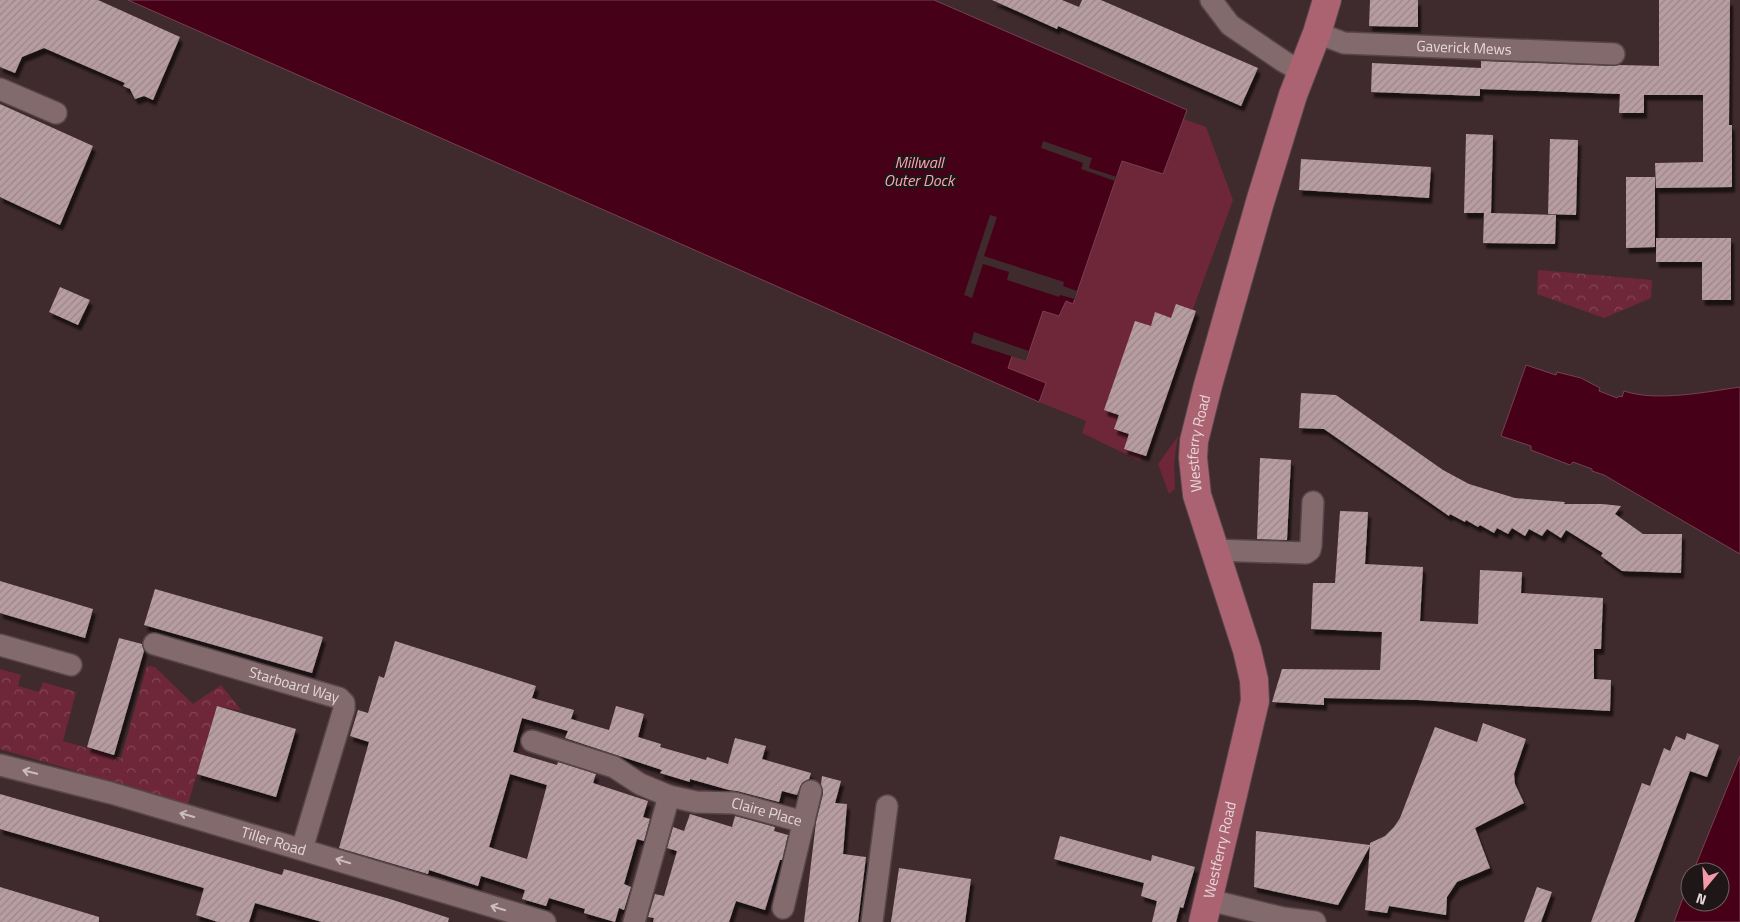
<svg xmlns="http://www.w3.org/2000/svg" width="1740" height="922" font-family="'Titillium Web',sans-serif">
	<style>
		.grass { fill: #6e2739 }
		.park { fill: url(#park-crowns) }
		.water { fill: #460018; stroke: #764152 }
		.pier { fill: #3f2a2e }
		.building { fill: url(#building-hatch); fill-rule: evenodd; filter: url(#shadow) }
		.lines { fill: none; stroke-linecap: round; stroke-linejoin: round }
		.minor-casing { stroke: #574649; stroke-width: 24 }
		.primary-casing { stroke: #574649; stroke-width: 30 }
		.minor { stroke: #826a6d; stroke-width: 21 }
		.primary { stroke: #ab6271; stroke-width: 28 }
		.oneway { stroke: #cdbcbf }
		.labels { text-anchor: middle; stroke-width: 5; stroke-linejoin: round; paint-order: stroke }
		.street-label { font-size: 15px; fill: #e6d8da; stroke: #1f1617 }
		.water-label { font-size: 16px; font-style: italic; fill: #fea4b4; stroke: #1f1617 }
	</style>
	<defs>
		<pattern id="park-crowns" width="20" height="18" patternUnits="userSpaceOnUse" patternTransform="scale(1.25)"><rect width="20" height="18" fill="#6e2739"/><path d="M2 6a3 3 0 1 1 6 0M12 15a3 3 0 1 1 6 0" fill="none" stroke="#834655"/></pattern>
		<pattern id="building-hatch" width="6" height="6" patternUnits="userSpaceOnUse" patternTransform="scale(1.25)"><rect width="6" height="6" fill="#b79da1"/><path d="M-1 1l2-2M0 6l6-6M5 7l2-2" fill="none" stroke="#9a8689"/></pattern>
		<filter id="shadow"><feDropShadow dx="3" dy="5.5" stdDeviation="1" flood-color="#0009"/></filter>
	</defs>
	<rect width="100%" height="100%" fill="#3f2a2e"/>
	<!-- grass -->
	<path class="grass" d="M1184,119L1206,127L1233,200L1193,309L1196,311L1146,456L1143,455L1140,461L1082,433L1086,421L1039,402L1046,383L1007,368L1012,356L1026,361L1043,310L1066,300L1073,303L1122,161L1163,174Z
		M1178,436L1174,463L1175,489L1169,494L1158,464Z"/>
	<!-- park -->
	<path class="park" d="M1538,270L1652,280L1651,298L1604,318L1537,294Z
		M147,666L155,667L193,704L221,685L242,711L217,706L188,804L0,749V669L21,675L18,686L39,692L43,682L76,692L63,741L121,758Z"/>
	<!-- water -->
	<path class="water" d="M128,0H934L1187,110L1163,174L1122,161L1073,304L1066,301L1059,316L1043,311L1026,361L1012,356L1008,368L1046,383L1039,402Z
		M1526,365L1556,375L1557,372L1581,378L1600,388L1599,391L1617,398L1619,396L1622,397L1624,391C1656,402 1706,392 1740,387V554L1647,500L1604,475L1592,471V469L1573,462L1570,465L1531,450V446L1501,436Z
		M1740,756V922H1674L1690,879V902H1720V872H1693Z"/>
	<!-- pier -->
	<path class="pier" d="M1043,141L1092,158L1089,168L1117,177L1115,181L1081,169L1083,163L1041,148Z
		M990,215L997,217L984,256L1064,282L1063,286L1077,291L1075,299L1060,295L1059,297L1007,280L1009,272L983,264L972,298L964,295Z
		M974,332L1029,351L1026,361L971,343Z"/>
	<!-- building -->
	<path class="building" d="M0,0H98L180,37L153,100L144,96L135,99L130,89L123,86L125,83L44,48L22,57L15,73L0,67Z
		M992,0H1062L1079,7L1082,0H1101L1258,68L1241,106L1058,26L1057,29Z
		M1370,0H1418V27L1369,26Z
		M1659,0H1730L1729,125H1732V187L1656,188L1655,163L1703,162V95H1644V113H1619L1620,94L1480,89V96L1371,92L1372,63L1481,68V61L1613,66L1620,65L1659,66Z
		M0,104L93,146L60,225L0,197Z
		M1466,134L1493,135L1491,213L1556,215L1555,244L1483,243L1484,213H1464Z
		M1550,139L1578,140L1576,215L1548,214Z
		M1301,159L1431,167L1429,198L1299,190Z
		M1626,177H1655V247L1626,248Z
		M1656,238H1731V300H1702V262H1656Z
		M60,287L90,300L78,325L49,312Z
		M1176,304L1196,311L1146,456L1124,449L1129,434L1114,429L1119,415L1104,410L1135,321L1151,326L1155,312L1171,318Z
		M1301,393L1336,395L1443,470L1469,484L1515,498L1565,502L1564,504H1602L1621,506L1615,514L1643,534H1682L1681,573L1622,571L1601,556L1603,553L1566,530L1561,538L1547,529L1542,536L1529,529L1525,536L1512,528L1508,534L1497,528L1494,533L1480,525L1478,527L1466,520L1465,522L1450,514L1449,516L1324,429L1299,428Z
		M1260,458L1291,460L1287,540L1257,539Z
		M1340,511L1368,512L1365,564L1423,567L1420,621L1478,624L1480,570L1522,572L1521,593L1603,598L1601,649H1594V679L1611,680L1610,711L1418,700L1324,698V705L1272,702L1282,669L1380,670L1382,632L1311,629L1313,583H1335Z
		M0,581L93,609L85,638L0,613Z
		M155,589L323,637L312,673L144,625Z
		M119,638L142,644L144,651L114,755L87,747Z
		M395,641L536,686L532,698L574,710L571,719L609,730L616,706L644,714L638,737L661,744L660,747L706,760L707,757L728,764L735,738L766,746L762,759L811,773L809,779L802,783L797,795L782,791L779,802L737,791L729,790L690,779V782L660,773L662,770L565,738L568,731L522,718L513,752L557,765L558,762L596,774L593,783L648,801L643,817L650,819L644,841L637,839L624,884L631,887L624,910L619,908L615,922L584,913L585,909L549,898L546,906L522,899L525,890L481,876L478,886L429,870L428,874L339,848L369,742L350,736L358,710L368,713L379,676L384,678ZM510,774L547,785L527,859L489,847Z
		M217,706L296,729L276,797L197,774Z
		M1483,723L1526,739L1514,774L1515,784L1524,803L1475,828L1490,868L1457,882L1447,897L1446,915L1389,906L1387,913L1365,910L1370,846L1338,905L1254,887L1256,831L1370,845V843L1385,836L1394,827L1400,818L1435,727L1477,742Z
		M1687,733L1719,745L1707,777L1690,771L1634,922H1591L1642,783L1650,786L1664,748L1670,751L1676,736L1685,740Z
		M822,776L841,781L835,803L847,804L843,854L866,857L858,922H804L816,822L823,794L821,784Z
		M0,794L282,875L284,869L390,899L449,918L448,922H322L255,903L249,922H218L196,915L204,888L0,829Z
		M690,814L732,827L735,816L775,827L774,831L788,835L782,860H780L765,910L736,901L729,922H653L654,918L648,917L655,894L664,896L677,851L667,848L673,827L684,831Z
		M1060,836L1151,861L1152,855L1195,867L1183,908L1180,907L1176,922H1152L1157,901L1141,896L1144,883L1054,859Z
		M899,868L971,879L965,922H891Z
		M0,887L99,917V922H0Z
		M1537,887L1552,892L1541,922H1524Z"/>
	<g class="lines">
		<defs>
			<g id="minor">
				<path d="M1211,0L1230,25L1283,61L1302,72"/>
				<path id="s1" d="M1317,33L1344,43L1614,54"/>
				<path d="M0,89L56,113"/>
				<path d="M1214,550L1306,553L1310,550L1311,545L1313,502"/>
				<path id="s2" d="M154,644L339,698L344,703V709L302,849"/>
				<path d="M0,645L71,665"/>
				<path id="s3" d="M532,741L614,767L640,784L669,796L696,802L734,803L804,822"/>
				<path id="s4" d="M0,765L111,793L545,922"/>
				<path d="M1209,900L1283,918L1315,922"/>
				<path d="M783,908L811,791"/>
				<path d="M634,922L669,796"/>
				<path d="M872,922L887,806"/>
			</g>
			<g id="primary">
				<path id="s5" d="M1203,922L1255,701L1254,680L1247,650L1197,495L1193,458L1194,441L1208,385L1260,202L1293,95L1317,33L1327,0"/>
			</g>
		</defs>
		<!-- minor casing -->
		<use href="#minor" class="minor-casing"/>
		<!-- primary casing -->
		<use href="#primary" class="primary-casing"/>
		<!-- minor -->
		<use href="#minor" class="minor"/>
		<!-- primary -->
		<use href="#primary" class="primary"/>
	</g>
	<!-- one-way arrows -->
	<defs><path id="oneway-shaft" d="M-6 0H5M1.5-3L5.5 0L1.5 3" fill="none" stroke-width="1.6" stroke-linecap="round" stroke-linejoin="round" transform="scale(1.25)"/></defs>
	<g class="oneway">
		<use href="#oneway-shaft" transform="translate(30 772) rotate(-166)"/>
		<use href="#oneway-shaft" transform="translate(187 815) rotate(-164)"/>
		<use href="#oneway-shaft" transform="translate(343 861) rotate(-163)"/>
		<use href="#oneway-shaft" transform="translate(498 908) rotate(-163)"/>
	</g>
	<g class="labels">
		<!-- street labels -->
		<g class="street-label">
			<text dy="5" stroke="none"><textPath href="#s1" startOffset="149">Gaverick Mews</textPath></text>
			<text dy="5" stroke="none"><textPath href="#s5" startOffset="494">Westferry Road</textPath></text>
			<text dy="5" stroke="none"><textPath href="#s2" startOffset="146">Starboard Way</textPath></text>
			<text dy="5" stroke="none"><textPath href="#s3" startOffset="248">Claire Place</textPath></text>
			<text dy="5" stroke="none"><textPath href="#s4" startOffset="284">Tiller Road</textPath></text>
			<text dy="5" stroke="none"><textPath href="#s5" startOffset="74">Westferry Road</textPath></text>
		</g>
		<!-- water labels -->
		<g class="water-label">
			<text x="919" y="168">Millwall<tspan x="919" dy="18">Outer Dock</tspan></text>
		</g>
	</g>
	<!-- north arrow -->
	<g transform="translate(1705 887) rotate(198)"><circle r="24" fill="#1f1617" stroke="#6f6465"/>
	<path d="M0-4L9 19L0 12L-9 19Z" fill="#f39aaa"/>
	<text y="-8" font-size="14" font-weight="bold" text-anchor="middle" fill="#e6d8da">N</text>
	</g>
</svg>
